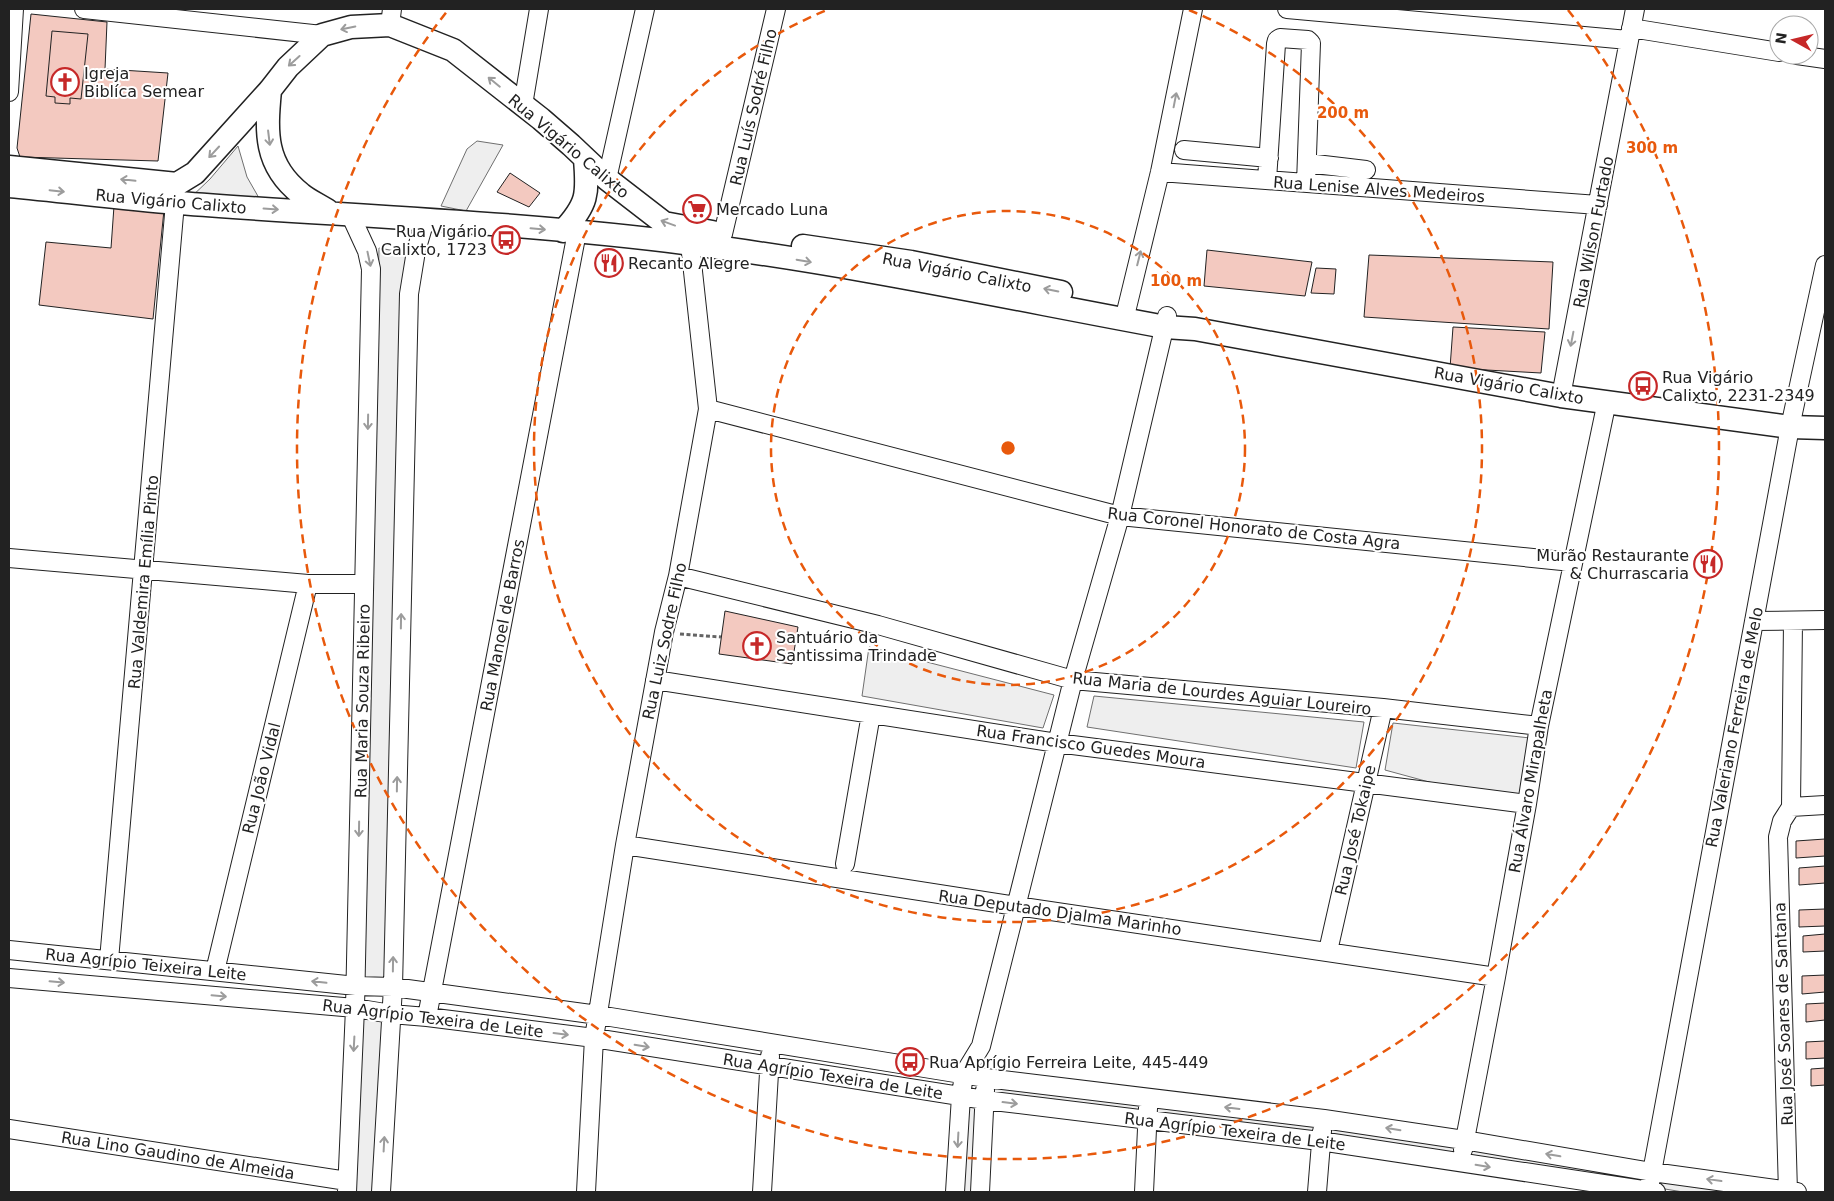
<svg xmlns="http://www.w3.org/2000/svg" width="1834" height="1201" font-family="'DejaVu Sans',sans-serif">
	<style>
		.green { fill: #eee; stroke: #6f6f6f }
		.building { fill: #f3c9c0; stroke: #222 }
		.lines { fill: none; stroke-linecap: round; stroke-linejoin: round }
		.minor-casing { stroke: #222; stroke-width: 20 }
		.major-casing { stroke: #222; stroke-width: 25 }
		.path { stroke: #646464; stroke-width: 3; stroke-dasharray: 4 2.5; stroke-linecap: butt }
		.minor { stroke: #fff; stroke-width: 18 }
		.major { stroke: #fff; stroke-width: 22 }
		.oneway { stroke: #9c9c9c }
		.ring { fill: none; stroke: #e8590c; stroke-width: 2.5; stroke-dasharray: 9 6 }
		.labels { text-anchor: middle; stroke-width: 4; stroke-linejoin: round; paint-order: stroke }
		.poi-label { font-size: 16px; fill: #222; stroke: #fff; text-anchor: start }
		.street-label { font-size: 16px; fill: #222; stroke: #fff }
		.centre { fill: #e8590c; stroke: #fff; stroke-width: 2.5 }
		.ring-label { font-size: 15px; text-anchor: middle; font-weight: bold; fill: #e8590c; stroke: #fff; stroke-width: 4; stroke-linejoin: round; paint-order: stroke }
	</style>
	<rect width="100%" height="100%" fill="#fff"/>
	<!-- green -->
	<path class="green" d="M477,141L503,145L466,211L441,206L467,149Z
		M238,146L247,177L263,205L188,200L210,179Z
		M379,248L411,254L387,980H363Z
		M869,647L1054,695L1043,728L862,696Z
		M1094,696L1364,722L1356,768L1087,727Z
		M1393,723L1530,738L1519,797L1440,785L1385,770Z
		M361,1014L385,1019L375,1192H354Z
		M991,1081L1143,1101L1144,1116L990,1096Z
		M1151,1103L1320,1122L1318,1136L1152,1116Z
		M965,1104L980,1105L976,1192H960Z
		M1328,1124L1459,1142L1457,1158L1325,1138Z
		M1469,1145L1649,1174L1646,1187L1465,1160Z
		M1654,1176L1765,1192H1683L1653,1187Z"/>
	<!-- building -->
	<path class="building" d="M31,14L107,22L105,69L168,73L158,161L20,157L17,148Z
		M52,31L88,34L81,99L70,98V104L55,103V97L46,96Z
		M510,173L540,193L529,207L497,192Z
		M114,206L164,210L153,319L39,305L46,242L111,248Z
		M1207,250L1312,262L1305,296L1204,286Z
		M1369,255L1553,262L1549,329L1364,317Z
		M1316,268L1336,269L1334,294L1311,293Z
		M1453,327L1545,332L1541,373L1450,368Z
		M725,611L798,627L792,664L719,654Z
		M1825,839V856L1796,858V841Z
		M1825,866V883L1799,885V868Z
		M1825,909V926L1799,927V910Z
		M1825,934V951L1803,952V936Z
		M1825,975V992L1802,994V976Z
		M1825,1003V1020L1806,1022V1004Z
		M1825,1041V1058L1806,1059V1042Z
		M1825,1068V1085L1811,1086V1069Z"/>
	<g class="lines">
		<defs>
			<path id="minor" d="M84,9L322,35
				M1287,9L1628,40
				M390,25L392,9
				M1631,28L1779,52
				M1797,55L1825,59
				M9,92L14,9
				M523,105L539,9
				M1184,150L1269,158
				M1307,163L1366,170
				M1160,172L1598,205
				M607,179L645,9
				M1267,180L1276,44L1277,40L1280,38L1308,40L1311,43L1306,183
				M723,234L776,9
				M1124,320L1160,172L1193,9
				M1561,396L1635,9
				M708,409L1120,516L1572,562
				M9,558L308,584H364
				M678,576L878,625L1073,680L1383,708L1539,726
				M1754,621L1825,620
				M655,680L1057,743L1527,804
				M1791,807L1793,621
				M625,845L1016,906L1496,977
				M845,864L871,714
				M9,950L356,986L393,987L598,1015L986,1078L1324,1119L1464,1140L1652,1172L1797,1192
				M1328,951L1383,708
				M109,960L175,203
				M215,971L308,584
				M9,978L355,1008L391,1014L427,1017L594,1038L985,1100L1320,1141L1656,1192
				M427,1017L577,232
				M9,1129L347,1181
				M1463,1150L1496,977L1527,804L1539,726L1607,401
				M1650,1183L1790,427L1825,265
				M347,1192L355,1008L371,269L367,251L350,214
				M381,1192L393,987L409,294L416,251L425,220
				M586,1192L594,1038L625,845L664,632L678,576L708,409L690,244
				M762,1192L770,1056
				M955,1192L961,1096L964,1074L981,1046L1073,680L1120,516L1167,316
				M980,1192L985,1090
				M1144,1192L1148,1108
				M1317,1192L1322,1131
				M1788,1192L1778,837L1782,821L1791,807L1825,805"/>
			<path id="major" d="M270,90C266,132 264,165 301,194C308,200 319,205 327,210
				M9,167L177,184L195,173L270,90L288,67L322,35L351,27L390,25L453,50L541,119L571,145L607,179L664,223L712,232
				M9,186C65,191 121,199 178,203C349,216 521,222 692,244C850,264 1008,298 1165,327L1195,329L1561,396L1790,427L1825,428
				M563,231C588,204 588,194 585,159
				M803,246L911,262L1061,292"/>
		</defs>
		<!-- minor casing -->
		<use href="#minor" class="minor-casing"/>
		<!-- major casing -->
		<use href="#major" class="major-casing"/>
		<!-- path -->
		<path class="path" d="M680,634L721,637"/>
		<!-- minor -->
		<use href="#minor" class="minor"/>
		<!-- major -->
		<use href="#major" class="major"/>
	</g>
	<!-- one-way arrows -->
	<defs><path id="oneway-shaft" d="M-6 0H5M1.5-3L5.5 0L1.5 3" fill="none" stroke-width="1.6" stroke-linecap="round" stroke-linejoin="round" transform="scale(1.25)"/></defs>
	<g class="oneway">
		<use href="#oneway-shaft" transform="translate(348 28) rotate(168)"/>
		<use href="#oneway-shaft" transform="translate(294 61) rotate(138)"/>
		<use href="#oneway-shaft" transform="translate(494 82) rotate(-141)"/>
		<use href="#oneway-shaft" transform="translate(1175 100) rotate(-79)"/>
		<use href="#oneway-shaft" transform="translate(269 138) rotate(83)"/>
		<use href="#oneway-shaft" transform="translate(214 152) rotate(133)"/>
		<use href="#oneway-shaft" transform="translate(128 180) rotate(-174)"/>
		<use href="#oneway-shaft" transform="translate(57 191) rotate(6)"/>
		<use href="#oneway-shaft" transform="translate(271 209) rotate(4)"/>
		<use href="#oneway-shaft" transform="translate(668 223) rotate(-160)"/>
		<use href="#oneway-shaft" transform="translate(538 229) rotate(5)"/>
		<use href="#oneway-shaft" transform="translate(1139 258) rotate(-76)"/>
		<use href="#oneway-shaft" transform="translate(369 259) rotate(78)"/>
		<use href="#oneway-shaft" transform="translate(804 261) rotate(10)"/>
		<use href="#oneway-shaft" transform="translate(1051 290) rotate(-169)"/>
		<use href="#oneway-shaft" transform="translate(1572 339) rotate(101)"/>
		<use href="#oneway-shaft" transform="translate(368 422) rotate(91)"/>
		<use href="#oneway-shaft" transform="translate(401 621) rotate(-89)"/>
		<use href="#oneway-shaft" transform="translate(397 784) rotate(-89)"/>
		<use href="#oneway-shaft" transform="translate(359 829) rotate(91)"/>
		<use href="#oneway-shaft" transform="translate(393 964) rotate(-89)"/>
		<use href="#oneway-shaft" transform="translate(57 982) rotate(5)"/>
		<use href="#oneway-shaft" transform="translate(319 982) rotate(-174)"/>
		<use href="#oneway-shaft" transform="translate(219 996) rotate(5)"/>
		<use href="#oneway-shaft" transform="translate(561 1034) rotate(7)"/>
		<use href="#oneway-shaft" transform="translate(354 1044) rotate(93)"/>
		<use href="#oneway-shaft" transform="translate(642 1046) rotate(9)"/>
		<use href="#oneway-shaft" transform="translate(1010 1103) rotate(7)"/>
		<use href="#oneway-shaft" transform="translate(1232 1108) rotate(-173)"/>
		<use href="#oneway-shaft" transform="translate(1393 1129) rotate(-171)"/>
		<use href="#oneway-shaft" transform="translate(958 1140) rotate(93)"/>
		<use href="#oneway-shaft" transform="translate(384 1144) rotate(-87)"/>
		<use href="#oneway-shaft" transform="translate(1553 1155) rotate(-170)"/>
		<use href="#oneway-shaft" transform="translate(1483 1166) rotate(9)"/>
		<use href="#oneway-shaft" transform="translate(1714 1180) rotate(-172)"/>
	</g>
	<!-- distance rings -->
	<g class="ring">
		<circle cx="1008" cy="448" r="237"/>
		<path d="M1189 10A474 474 0 1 1 827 10"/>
		<path d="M1568 10A711 711 0 1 1 448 10"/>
	</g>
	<!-- icons -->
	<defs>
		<symbol id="church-ring" viewBox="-11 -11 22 22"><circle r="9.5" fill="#fff" stroke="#c62828" stroke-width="1.5"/><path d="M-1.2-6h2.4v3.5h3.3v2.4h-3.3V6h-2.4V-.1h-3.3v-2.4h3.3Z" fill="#c62828"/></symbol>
		<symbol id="supermarket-ring" viewBox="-11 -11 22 22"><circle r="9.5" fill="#fff" stroke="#c62828" stroke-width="1.5"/><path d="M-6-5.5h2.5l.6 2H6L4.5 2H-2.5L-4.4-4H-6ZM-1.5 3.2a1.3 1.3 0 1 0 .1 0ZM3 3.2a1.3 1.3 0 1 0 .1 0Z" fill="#c62828"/></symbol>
		<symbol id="bus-ring" viewBox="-11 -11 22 22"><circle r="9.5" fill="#fff" stroke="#c62828" stroke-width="1.5"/><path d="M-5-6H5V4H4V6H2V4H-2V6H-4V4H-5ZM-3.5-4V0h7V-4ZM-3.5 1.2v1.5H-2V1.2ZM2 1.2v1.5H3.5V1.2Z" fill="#c62828"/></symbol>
		<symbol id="restaurant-ring" viewBox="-11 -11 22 22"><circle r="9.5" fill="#fff" stroke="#c62828" stroke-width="1.5"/><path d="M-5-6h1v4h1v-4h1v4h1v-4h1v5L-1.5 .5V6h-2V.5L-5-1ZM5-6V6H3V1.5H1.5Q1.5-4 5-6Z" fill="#c62828"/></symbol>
	</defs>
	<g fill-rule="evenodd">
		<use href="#church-ring" x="49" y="66" width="32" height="32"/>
		<use href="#supermarket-ring" x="681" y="193" width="32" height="32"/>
		<use href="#bus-ring" x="490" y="224" width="32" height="32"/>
		<use href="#restaurant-ring" x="593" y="247" width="32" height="32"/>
		<use href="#bus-ring" x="1627" y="370" width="32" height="32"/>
		<use href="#restaurant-ring" x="1692" y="548" width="32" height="32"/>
		<use href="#church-ring" x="741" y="630" width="32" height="32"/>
		<use href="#bus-ring" x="894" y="1046" width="32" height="32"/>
	</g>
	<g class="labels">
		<!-- poi labels -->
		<g class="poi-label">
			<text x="84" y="79">Igreja<tspan x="84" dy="18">Biblíca Semear</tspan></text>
			<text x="716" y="215">Mercado Luna</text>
			<text x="487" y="237" text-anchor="end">Rua Vigário<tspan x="487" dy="18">Calixto, 1723</tspan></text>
			<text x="628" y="269">Recanto Alegre</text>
			<text x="1662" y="383">Rua Vigário<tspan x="1662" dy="18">Calixto, 2231-2349</tspan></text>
			<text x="1689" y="561" text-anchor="end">Murão Restaurante<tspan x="1689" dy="18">&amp; Churrascaria</tspan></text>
			<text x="776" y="643">Santuário da<tspan x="776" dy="18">Santissima Trindade</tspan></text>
			<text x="929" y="1068">Rua Aprígio Ferreira Leite, 445-449</text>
		</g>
		<!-- street labels -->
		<g class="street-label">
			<text transform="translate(753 107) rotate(-77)" y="6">Rua Luís Sodré Filho</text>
			<text transform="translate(569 146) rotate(40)" y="6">Rua Vigário Calixto</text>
			<text transform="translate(1379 189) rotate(4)" y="6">Rua Lenise Alves Medeiros</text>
			<text transform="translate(171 201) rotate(5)" y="6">Rua Vigário Calixto</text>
			<text transform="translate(1593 232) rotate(-79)" y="6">Rua Wilson Furtado</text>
			<text transform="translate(957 272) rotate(11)" y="6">Rua Vigário Calixto</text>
			<text transform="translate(1509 385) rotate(10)" y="6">Rua Vigário Calixto</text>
			<text transform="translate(1254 528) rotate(6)" y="6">Rua Coronel Honorato de Costa Agra</text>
			<text transform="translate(143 582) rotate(-85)" y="6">Rua Valdemira Emília Pinto</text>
			<text transform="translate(502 625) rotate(-79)" y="6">Rua Manoel de Barros</text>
			<text transform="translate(664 641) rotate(-78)" y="6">Rua Luiz Sodre Filho</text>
			<text transform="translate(1222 693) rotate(6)" y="6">Rua Maria de Lourdes Aguiar Loureiro</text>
			<text transform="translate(362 701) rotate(-89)" y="6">Rua Maria Souza Ribeiro</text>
			<text transform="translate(1734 727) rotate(-79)" y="6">Rua Valeriano Ferreira de Melo</text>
			<text transform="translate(1091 746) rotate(8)" y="6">Rua Francisco Guedes Moura</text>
			<text transform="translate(261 778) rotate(-76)" y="6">Rua João Vidal</text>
			<text transform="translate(1530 781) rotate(-80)" y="6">Rua Álvaro Mirapalheta</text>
			<text transform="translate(1355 830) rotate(-77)" y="6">Rua José Tokaipe</text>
			<text transform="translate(1060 912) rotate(8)" y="6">Rua Deputado Djalma Marinho</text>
			<text transform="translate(146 964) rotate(6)" y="6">Rua Agrípio Teixeira Leite</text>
			<text transform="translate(1783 1014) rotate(-92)" y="6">Rua José Soares de Santana</text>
			<text transform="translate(433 1018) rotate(7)" y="6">Rua Agrípio Texeira de Leite</text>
			<text transform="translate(833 1076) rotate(9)" y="6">Rua Agrípio Texeira de Leite</text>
			<text transform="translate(1235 1131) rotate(7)" y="6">Rua Agrípio Texeira de Leite</text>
			<text transform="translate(178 1155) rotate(9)" y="6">Rua Lino Gaudino de Almeida</text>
		</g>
	</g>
	<circle cx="1008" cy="448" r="8" class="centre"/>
	<g class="ring-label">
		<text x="1343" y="118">200 m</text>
		<text x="1652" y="153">300 m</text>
		<text x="1176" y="286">100 m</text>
	</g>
	<!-- border -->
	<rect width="1834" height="1201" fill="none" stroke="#222222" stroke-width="20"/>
	<!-- north arrow -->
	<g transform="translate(1794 40) rotate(278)"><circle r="24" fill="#ffffff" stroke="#a7a7a7"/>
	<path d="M0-4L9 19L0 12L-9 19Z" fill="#c62828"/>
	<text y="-8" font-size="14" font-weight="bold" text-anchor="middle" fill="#222222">N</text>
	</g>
</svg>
